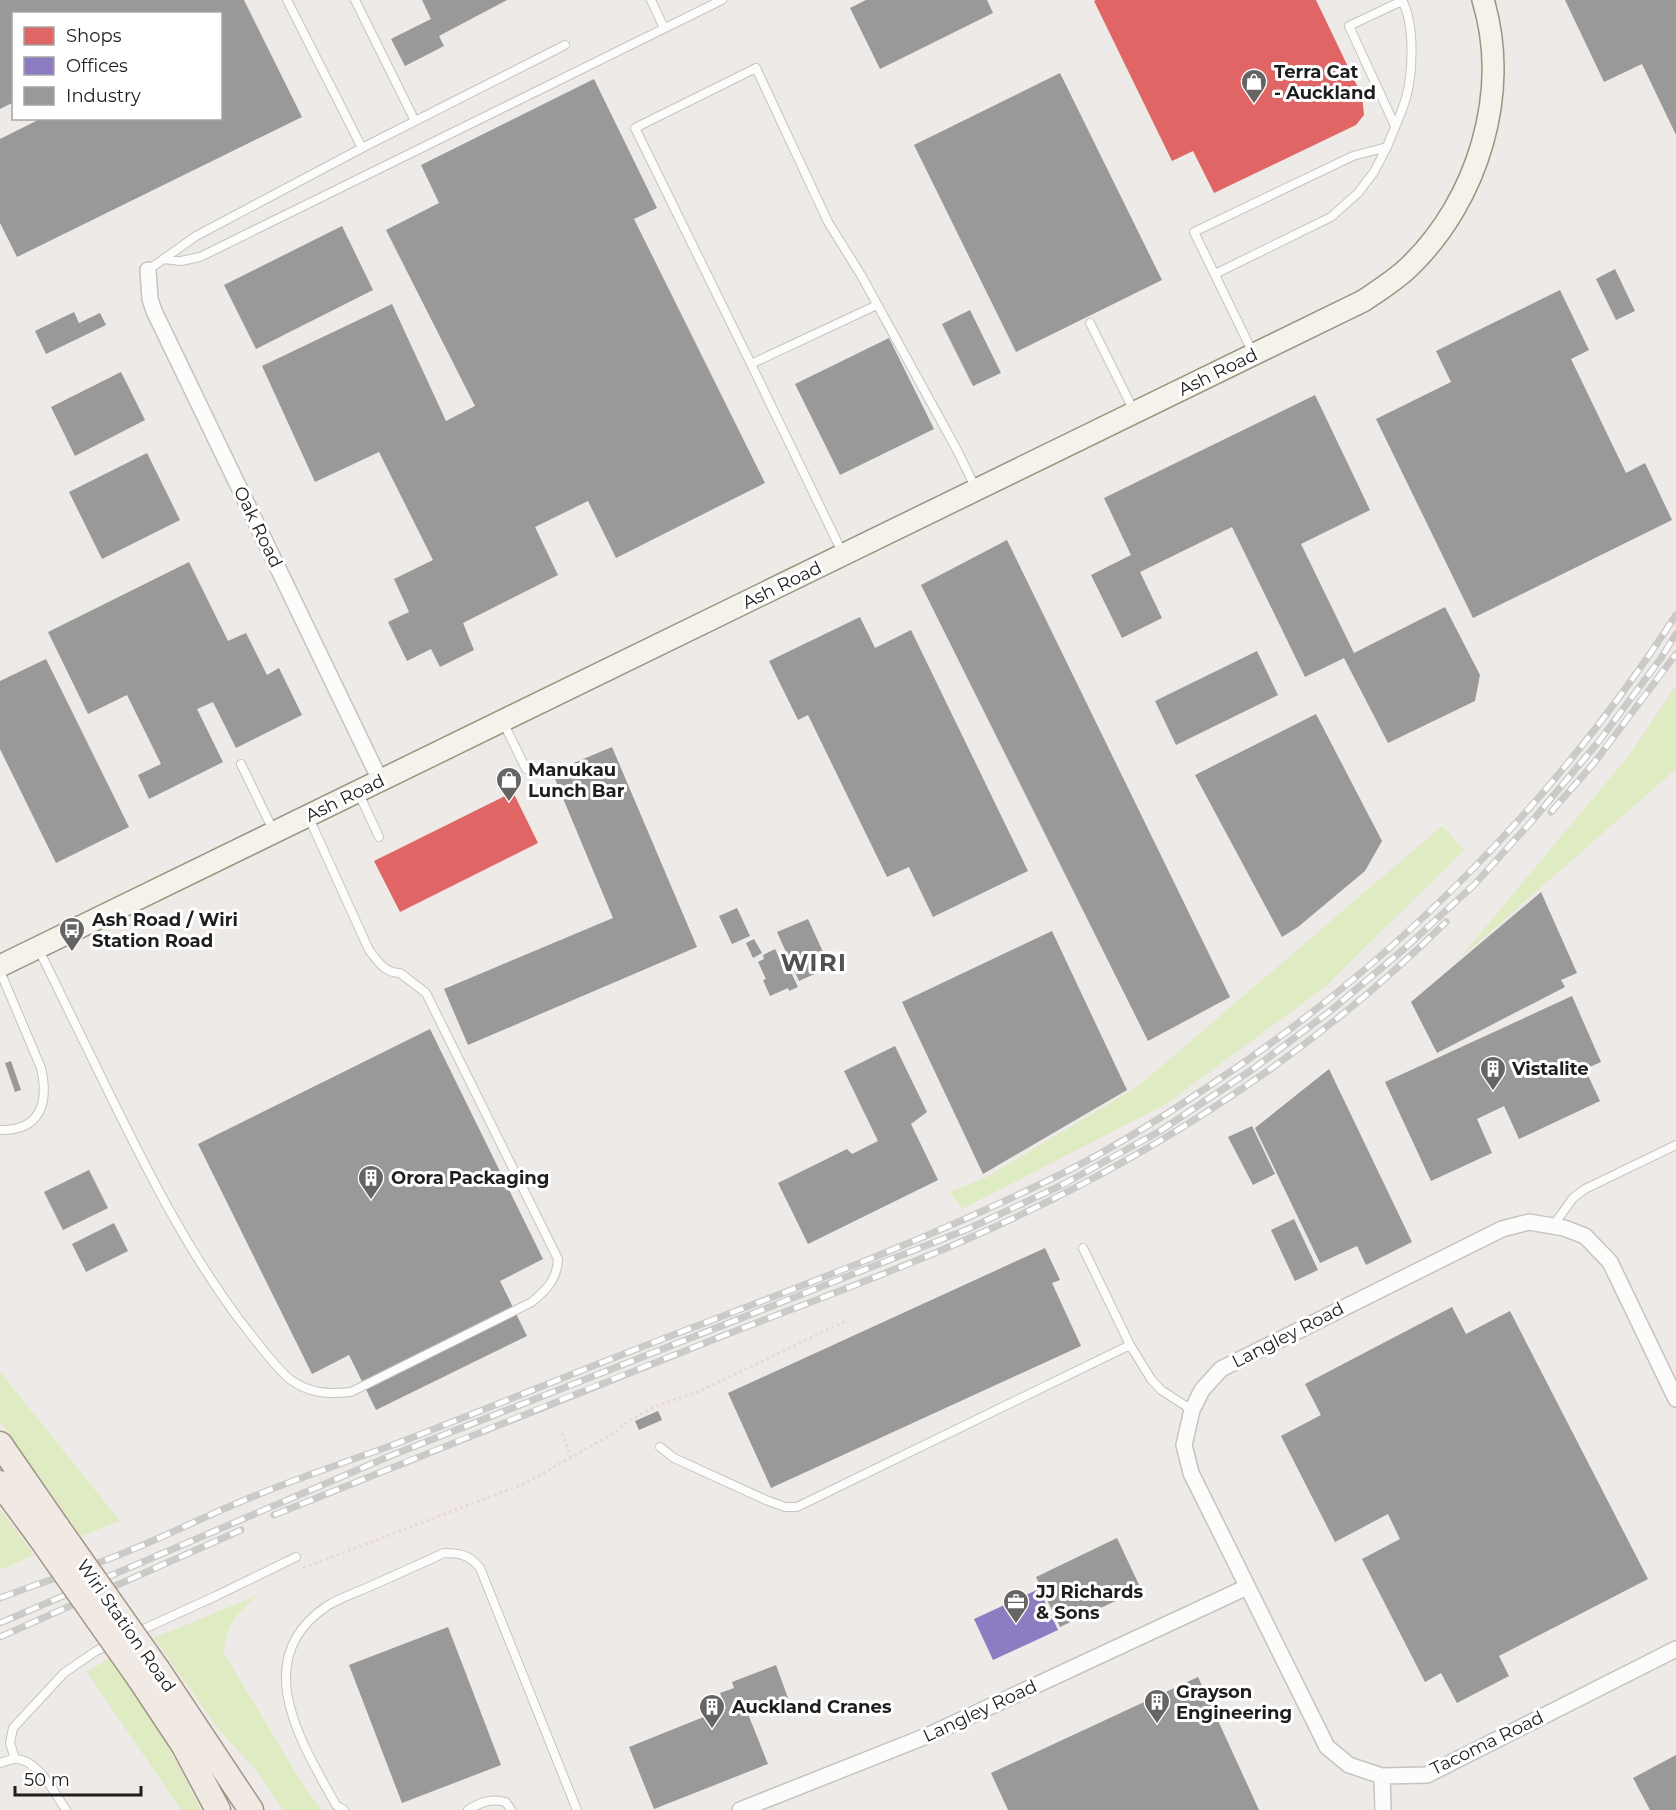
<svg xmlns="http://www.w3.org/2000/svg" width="1676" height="1810" font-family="Montserrat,sans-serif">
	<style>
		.grass { fill: #dfecc3 }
		.shops { fill: #e06666 }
		.offices { fill: #8e7cc3 }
		.industry { fill: #999 }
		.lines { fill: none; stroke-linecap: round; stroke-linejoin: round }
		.service-casing { stroke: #c5c4c3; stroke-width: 10 }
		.minor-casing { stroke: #c5c4c3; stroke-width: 18 }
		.secondary-casing { stroke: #98967e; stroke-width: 24 }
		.primary-casing { stroke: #a39483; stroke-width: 27 }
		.path { stroke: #ebd8d9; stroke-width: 3; stroke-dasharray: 3 3; stroke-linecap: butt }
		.service { stroke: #fcfcfb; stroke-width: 8 }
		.minor { stroke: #fcfcfb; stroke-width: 15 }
		.secondary { stroke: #f4f2ea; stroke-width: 21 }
		.primary { stroke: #f1e9e4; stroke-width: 24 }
		.rail-casing { stroke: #cacac9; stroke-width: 7 }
		.rail { stroke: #fff; stroke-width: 4.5; stroke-dasharray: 14; stroke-linecap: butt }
		.primary-bridge-casing { stroke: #a39483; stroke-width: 27; stroke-linecap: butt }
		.primary-bridge { stroke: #f1e9e4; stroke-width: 24 }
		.labels { text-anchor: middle; stroke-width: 6; stroke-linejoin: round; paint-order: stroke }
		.poi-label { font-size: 18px; font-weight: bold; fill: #1e1e1e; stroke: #fff; text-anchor: start }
		.street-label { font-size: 18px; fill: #1e1e1e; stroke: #fff }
		.district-label { font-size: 24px; font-weight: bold; letter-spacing: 1.5px; fill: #515151; stroke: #fff }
	</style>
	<rect width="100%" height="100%" fill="#edeae7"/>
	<!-- grass -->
	<path class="grass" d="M1676,685V769L1458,960L1631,753Z
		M1442,826L1464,850L1326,986L1166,1104L962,1209L950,1192L987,1177L1137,1087Z
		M0,1372L120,1521L81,1536L0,1421Z
		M0,1509L34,1555L0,1570Z
		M256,1596C237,1615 225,1625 224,1653L307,1791L322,1810H283L257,1771L220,1731L154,1638Z
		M110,1658L173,1755L201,1810H181L87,1672Z"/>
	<!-- shops -->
	<path class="shops" d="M1096,0H1316L1362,96L1364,115L1356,125L1214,193L1193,151L1172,161L1094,1Z
		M513,792L538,843L400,912L374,861Z"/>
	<!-- offices -->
	<path class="offices" d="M1039,1589L1058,1630L993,1660L974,1619Z"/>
	<!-- industry -->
	<path class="industry" d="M0,0H244L302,117L17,257L0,223V139L42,118H220V14H14V102L0,109Z
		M422,0H507L439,36L444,46L405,66L391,39L431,19Z
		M866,0H987L993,13L880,69L850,8Z
		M1565,0H1676V135L1642,64L1604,82Z
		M1060,73L1162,280L1016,352L914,145Z
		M594,79L657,208L634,219L765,483L616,558L588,501L535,527L558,575L463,623L474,650L440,667L431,649L407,661L388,622L409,612L394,579L433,560L379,452L315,482L262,366L392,304L446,421L475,406L386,230L439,203L421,165Z
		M342,226L373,290L256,349L224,285Z
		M1615,269L1635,311L1616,320L1596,279Z
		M1560,290L1589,350L1571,359L1626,473L1645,463L1672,520L1473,618L1376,419L1451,382L1436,351Z
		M970,310L1001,373L973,386L942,324Z
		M74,312L79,323L100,313L106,325L46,354L35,331Z
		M889,338L934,429L840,475L795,384Z
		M121,372L145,420L75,456L51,407Z
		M1315,395L1370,510L1301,544L1354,653L1445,607L1480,675L1475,701L1388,743L1344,658L1305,677L1232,527L1140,572L1162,618L1122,638L1091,575L1131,555L1104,498Z
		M147,453L180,520L102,559L69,492Z
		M1007,540L1230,997L1148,1041L921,585Z
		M189,562L228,641L246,633L267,675L279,668L302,715L236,748L213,702L197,709L223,762L149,799L138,775L161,764L127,695L88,714L48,632Z
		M860,617L875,648L911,630L1028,871L933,917L909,867L887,877L808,715L798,720L769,661Z
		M1257,651L1278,695L1176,745L1155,701Z
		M46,659L129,827L56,863L0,749V681Z
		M1316,714L1382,841L1365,871L1298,927L1282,937L1195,775Z
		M612,747L697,947L468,1045L444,989L613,918L552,772Z
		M1541,892L1577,973L1561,980L1565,987L1437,1053L1411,1002Z
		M737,908L750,936L732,944L719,916Z
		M808,919L830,967L799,981L777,932Z
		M1052,931L1127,1090L983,1174L902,1002Z
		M754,939L762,953L753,958L746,943Z
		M775,949L785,970L789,968L798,987L789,991L788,988L770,996L763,980L766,979L758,962L764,959L763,955Z
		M1572,996L1601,1062L1585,1069L1600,1101L1519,1139L1504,1106L1477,1119L1492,1153L1431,1181L1385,1082Z
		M430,1029L543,1259L500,1281L527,1336L376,1410L349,1355L312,1374L198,1144Z
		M895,1046L927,1112L911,1124L938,1180L808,1244L778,1183L847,1149L852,1154L878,1141L844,1071Z
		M11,1061L21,1090L15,1092L5,1063Z
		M1329,1069L1412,1242L1366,1265L1357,1246L1320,1263L1255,1128Z
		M1252,1126L1275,1174L1253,1185L1228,1137Z
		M89,1170L108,1208L63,1230L44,1192Z
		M1294,1219L1318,1270L1295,1281L1271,1230Z
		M114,1223L128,1251L86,1272L72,1244Z
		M1045,1248L1060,1280L1052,1283L1081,1346L771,1488L728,1393Z
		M1452,1307L1466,1334L1510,1311L1648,1579L1499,1656L1509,1676L1457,1703L1441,1673L1425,1682L1362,1559L1400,1539L1388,1514L1335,1542L1281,1436L1321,1415L1305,1384Z
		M658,1411L662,1420L639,1430L635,1421Z
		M1117,1538L1141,1589L1060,1627L1036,1577Z
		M448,1627L501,1765L402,1803L349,1665Z
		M776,1665L788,1698L748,1714L768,1764L654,1809L629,1747L726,1708L720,1693L734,1688L732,1682Z
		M1198,1677L1259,1810H1008L991,1773Z
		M1676,1755V1810H1650L1633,1778Z"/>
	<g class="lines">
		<defs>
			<path id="service" d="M287,0L362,148
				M355,0L415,121
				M651,0L664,28
				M1395,126L1349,26L1402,1
				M163,259L181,261L200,257L722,0
				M148,270L196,236L362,148L565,45
				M1215,274L1331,217L1358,193L1374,172L1387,147
				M1090,323L1134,411
				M1253,353L1194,232L1353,156L1387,147C1393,131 1401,115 1406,98C1413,72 1415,24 1402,0
				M751,364L635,128L756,68L828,222L861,275L957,450L976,489
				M843,554L751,364L877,305
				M503,722L526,769
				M241,764L274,832
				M359,794L379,837
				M39,950C63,999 87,1048 111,1097C149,1174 187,1249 238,1318C251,1334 275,1368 291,1380C310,1394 329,1394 351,1392L532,1302C547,1289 557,1280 558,1259L426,993L400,973C384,973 378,961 369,950L309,818
				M0,971L41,1068C49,1102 41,1131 0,1130
				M1553,1226L1573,1198L1585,1189L1676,1145
				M1083,1248L1130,1345L1151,1379L1161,1390L1192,1410
				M660,1447L674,1458L766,1500L785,1507H797L1130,1345
				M135,1633L218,1595L296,1557
				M15,1759L10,1743L13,1728L64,1673L96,1651L110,1644
				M0,1763C4,1762 9,1760 14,1759C37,1757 55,1794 66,1810
				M344,1810L336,1805C301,1742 248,1659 327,1606C338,1599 352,1594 364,1589C391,1577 418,1565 444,1553C460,1553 470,1555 480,1568L577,1810
				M468,1810C481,1802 491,1798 506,1802L511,1810"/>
			<path id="minor" d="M148,270L150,299L154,311L380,780
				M1676,1399L1610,1262L1585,1236L1564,1228L1529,1222L1502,1229L1221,1369L1202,1390L1192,1410L1184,1445L1191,1473L1327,1747L1349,1765L1382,1776L1427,1775L1676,1649
				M1382,1776L1383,1810
				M740,1810L929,1735L1247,1587"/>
			<path id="secondary" d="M0,966L1363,301C1379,290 1396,280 1410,266C1478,200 1511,92 1483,0"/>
			<path id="primary" d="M0,1444L58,1528
				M0,1483L39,1536
				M158,1670L251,1810
				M139,1678L184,1746L218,1810"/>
		</defs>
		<!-- service casing -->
		<use href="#service" class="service-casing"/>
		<!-- minor casing -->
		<use href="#minor" class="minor-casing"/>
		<!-- secondary casing -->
		<use href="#secondary" class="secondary-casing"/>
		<!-- primary casing -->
		<use href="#primary" class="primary-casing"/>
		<!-- path -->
		<path class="path" d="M562,1433L571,1458
			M303,1568L526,1483L614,1433L630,1420L656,1406L700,1391L848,1320"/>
		<!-- service -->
		<use href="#service" class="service"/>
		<!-- minor -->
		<use href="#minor" class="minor"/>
		<!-- secondary -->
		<use href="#secondary" class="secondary"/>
		<!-- primary -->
		<use href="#primary" class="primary"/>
		<defs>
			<path id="rail" d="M1551,812L1594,763L1676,654
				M274,1515C424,1455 574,1394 725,1335C807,1303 891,1273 972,1237C1147,1160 1309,1057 1446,922
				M0,1598C34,1585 69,1574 103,1561C150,1544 194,1521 240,1502C289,1481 340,1464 390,1446C461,1419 532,1390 603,1362C754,1303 909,1249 1055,1177C1109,1151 1160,1119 1209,1086C1395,964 1555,802 1676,615
				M0,1623L390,1456L968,1229L1062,1185L1160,1131L1253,1069L1329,1012L1404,949L1474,885L1532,821L1600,740L1661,658L1676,634
				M0,1637L241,1530"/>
		</defs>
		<!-- rail casing -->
		<use href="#rail" class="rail-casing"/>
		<!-- rail -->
		<use href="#rail" class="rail"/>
		<defs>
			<path id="primary-bridge" d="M58,1528L158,1670
				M39,1536L139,1678"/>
		</defs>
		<!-- primary-bridge casing -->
		<use href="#primary-bridge" class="primary-bridge-casing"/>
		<!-- primary-bridge -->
		<use href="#primary-bridge" class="primary-bridge"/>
	</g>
	<!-- icons -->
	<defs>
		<symbol id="shop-pin" viewBox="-11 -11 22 30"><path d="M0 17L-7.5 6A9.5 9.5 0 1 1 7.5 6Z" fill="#666564" stroke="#fff"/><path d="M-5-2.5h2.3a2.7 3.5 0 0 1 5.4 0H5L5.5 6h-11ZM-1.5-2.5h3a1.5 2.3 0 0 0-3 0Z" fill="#fff"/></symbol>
		<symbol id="bus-pin" viewBox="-11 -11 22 30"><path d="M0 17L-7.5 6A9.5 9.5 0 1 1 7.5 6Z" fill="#666564" stroke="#fff"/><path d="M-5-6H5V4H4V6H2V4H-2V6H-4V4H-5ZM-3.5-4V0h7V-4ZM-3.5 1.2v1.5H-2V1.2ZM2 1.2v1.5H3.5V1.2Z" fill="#fff"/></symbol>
		<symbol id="building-pin" viewBox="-11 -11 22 30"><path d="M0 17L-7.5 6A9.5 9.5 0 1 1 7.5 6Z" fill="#666564" stroke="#fff"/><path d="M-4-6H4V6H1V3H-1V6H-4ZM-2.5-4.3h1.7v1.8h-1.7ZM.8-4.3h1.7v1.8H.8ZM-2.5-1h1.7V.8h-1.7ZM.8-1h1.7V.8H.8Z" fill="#fff"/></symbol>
		<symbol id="office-pin" viewBox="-11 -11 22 30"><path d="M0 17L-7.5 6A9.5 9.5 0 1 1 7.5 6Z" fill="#666564" stroke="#fff"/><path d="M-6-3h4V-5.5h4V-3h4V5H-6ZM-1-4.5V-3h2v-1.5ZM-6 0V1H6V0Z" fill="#fff"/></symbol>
	</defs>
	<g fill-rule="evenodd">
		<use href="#shop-pin" x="1239" y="67" width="30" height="40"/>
		<use href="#shop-pin" x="494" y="765" width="30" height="40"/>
		<use href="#bus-pin" x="57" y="915" width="30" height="40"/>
		<use href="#building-pin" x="1478" y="1054" width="30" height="40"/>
		<use href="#building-pin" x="356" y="1163" width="30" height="40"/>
		<use href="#office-pin" x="1001" y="1587" width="30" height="40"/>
		<use href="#building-pin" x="1142" y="1687" width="30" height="40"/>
		<use href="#building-pin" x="697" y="1692" width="30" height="40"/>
	</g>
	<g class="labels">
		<!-- poi labels -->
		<g class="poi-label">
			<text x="1274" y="78">Terra Cat<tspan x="1274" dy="21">- Auckland</tspan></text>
			<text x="528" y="776">Manukau<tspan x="528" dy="21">Lunch Bar</tspan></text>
			<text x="92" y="926">Ash Road / Wiri<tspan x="92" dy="21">Station Road</tspan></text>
			<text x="1512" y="1075">Vistalite</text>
			<text x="391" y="1184">Orora Packaging</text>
			<text x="1036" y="1598">JJ Richards<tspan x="1036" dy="21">&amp; Sons</tspan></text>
			<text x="1176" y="1698">Grayson<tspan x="1176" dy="21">Engineering</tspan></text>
			<text x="732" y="1713">Auckland Cranes</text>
		</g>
		<!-- street labels -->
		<g class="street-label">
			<text transform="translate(1218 372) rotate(-26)" y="6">Ash Road</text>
			<text transform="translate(258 527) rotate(64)" y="6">Oak Road</text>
			<text transform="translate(782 585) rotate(-26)" y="6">Ash Road</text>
			<text transform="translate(345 798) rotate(-26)" y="6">Ash Road</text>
			<text transform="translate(1288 1335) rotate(-27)" y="6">Langley Road</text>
			<text transform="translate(126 1626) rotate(55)" y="6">Wiri Station Road</text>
			<text transform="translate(980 1711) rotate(-25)" y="6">Langley Road</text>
			<text transform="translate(1487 1743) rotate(-26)" y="6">Tacoma Road</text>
		</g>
		<!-- district labels -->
		<g class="district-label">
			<text x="814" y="971">WIRI</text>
		</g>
	</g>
	<!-- legend -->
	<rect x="12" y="12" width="210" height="108" fill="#ffffff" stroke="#a5a5a5" stroke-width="1.5"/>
	<rect x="24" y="27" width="30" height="18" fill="#e06666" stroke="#a5a5a5" stroke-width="1.5"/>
	<text x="66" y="42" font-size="18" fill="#1e1e1e">Shops</text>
	<rect x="24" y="57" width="30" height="18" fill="#8e7cc3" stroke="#a5a5a5" stroke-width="1.5"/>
	<text x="66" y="72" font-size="18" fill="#1e1e1e">Offices</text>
	<rect x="24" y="87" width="30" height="18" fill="#999999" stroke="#a5a5a5" stroke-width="1.5"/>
	<text x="66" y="102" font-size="18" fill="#1e1e1e">Industry</text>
	<!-- scale -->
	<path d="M15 1786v9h126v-9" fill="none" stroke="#1e1e1e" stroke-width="3"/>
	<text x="24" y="1786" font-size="18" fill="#1e1e1e" stroke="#ffffff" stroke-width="4.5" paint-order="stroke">50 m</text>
</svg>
